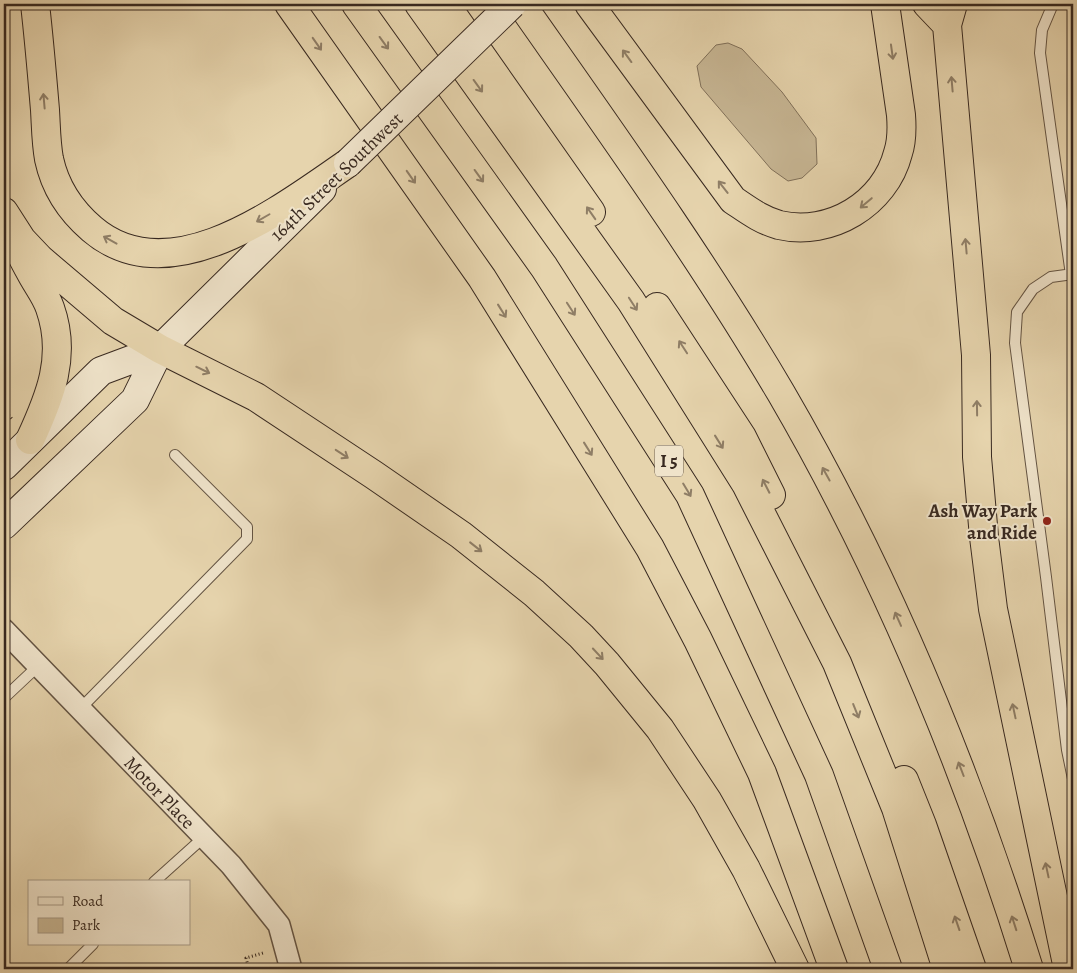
<svg xmlns="http://www.w3.org/2000/svg" width="1077" height="973" font-family="Alegreya,serif">
	<style>
		.green { fill: #c8b795; stroke: #80705a }
		.lines { fill: none; stroke-linecap: round; stroke-linejoin: round }
		.lane-casing { stroke: #645443; stroke-width: 12 }
		.street-casing { stroke: #645443; stroke-width: 24 }
		.secondary-casing { stroke: #382920; stroke-width: 30 }
		.highway-casing { stroke: #382920; stroke-width: 30 }
		.path { stroke: #382920; stroke-width: 3; stroke-dasharray: 1 2.5; stroke-linecap: butt }
		.lane { stroke: #efe3ca; stroke-width: 10 }
		.street { stroke: #efe3ca; stroke-width: 21 }
		.secondary { stroke: #efe3ca; stroke-width: 28 }
		.highway { stroke: #e6d4ad; stroke-width: 28 }
		.secondary-bridge-casing { stroke: #382920; stroke-width: 30; stroke-linecap: butt }
		.secondary-bridge { stroke: #efe3ca; stroke-width: 28 }
		.oneway { stroke: #8f7e66 }
		.poi-dot { fill: #8f2418; stroke: #efe3ca; stroke-width: 2 }
		.labels { text-anchor: middle; stroke-width: 4; stroke-linejoin: round; paint-order: stroke }
		.shield { fill: #efe3ca; stroke: #6f6153; stroke-width: 1 }
		.shield-label { font-size: 18px; font-weight: bold; fill: #382920 }
		.street-label { font-size: 19px; fill: #382920; stroke: #efe3ca }
		.poi-label { font-size: 19px; font-weight: bold; fill: #382920; stroke: #efe3ca; text-anchor: end }
	</style>
	<rect width="100%" height="100%" fill="#e6d4ad"/>
	<filter id="stains"><feTurbulence type="fractalNoise" baseFrequency=".004" numOctaves="4"/><feColorMatrix values="0 0 0 0 .2 0 0 0 0 .09 0 0 0 0 .02 0 0 0 .5 -.17"/></filter>
	<radialGradient id="worn" r=".72"><stop offset=".6" stop-color="#630" stop-opacity="0"/><stop offset="1" stop-color="#630" stop-opacity=".3"/></radialGradient>
	<!-- green -->
	<path class="green" d="M728,43L742,49L782,92L816,138L817,164L802,178L788,181L771,169L701,87L697,66L716,45Z"/>
	<g class="lines">
		<defs>
			<path id="lane" d="M1053,4L1042,30L1040,53L1071,275
				M1073,274L1051,277L1033,289L1017,312L1015,343L1046,577L1067,750L1073,779
				M4,698L38,666
				M80,709L247,539V527L175,455
				M154,882L204,837
				M68,969L93,944"/>
			<path id="street" d="M4,630L231,865L279,925L291,969"/>
			<path id="secondary" d="M4,466L101,371L160,349
				M4,525L135,400L160,349L322,189"/>
			<path id="highway" d="M35,4C39,39 42,74 45,110C46,126 46,143 49,159C55,187 71,211 92,229C170,296 282,208 348,163
				M289,4L482,278L650,548L698,640L762,773L834,969
				M356,4L544,267L690,495L819,775L888,969
				M419,4L631,301L746,484L837,663L896,808L947,969
				M445,4L591,212
				M521,4C610,131 702,259 781,393C887,575 967,769 1029,969
				M589,4L733,200C748,210 761,220 779,225C830,237 885,204 898,153C902,141 902,128 901,115L885,4
				M927,4L947,25
				M953,4L947,25L976,355L977,457L984,537L993,609L1068,969
				M4,212L22,240L40,259L113,321L160,349L256,397L374,475L461,535L534,593L581,636L607,664L660,729L707,800L746,869L795,969
				M18,248C22,257 27,266 32,275C38,286 46,296 50,308C67,356 50,397 30,440
				M657,307L742,437L771,495
				M904,780L922,825L972,969"/>
		</defs>
		<!-- lane casing -->
		<use href="#lane" class="lane-casing"/>
		<!-- street casing -->
		<use href="#street" class="street-casing"/>
		<!-- secondary casing -->
		<use href="#secondary" class="secondary-casing"/>
		<!-- highway casing -->
		<use href="#highway" class="highway-casing"/>
		<!-- path -->
		<path class="path" d="M4,410L12,419
			M249,969L246,958L263,953"/>
		<!-- lane -->
		<use href="#lane" class="lane"/>
		<!-- street -->
		<use href="#street" class="street"/>
		<!-- secondary -->
		<use href="#secondary" class="secondary"/>
		<!-- highway -->
		<use href="#highway" class="highway"/>
		<defs>
			<path id="secondary-bridge" d="M348,163L512,4"/>
		</defs>
		<!-- secondary-bridge casing -->
		<use href="#secondary-bridge" class="secondary-bridge-casing"/>
		<!-- secondary-bridge -->
		<use href="#secondary-bridge" class="secondary-bridge"/>
	</g>
	<!-- one-way arrows -->
	<defs><path id="oneway-shaft" d="M-6 0H5M1.5-3L5.5 0L1.5 3" fill="none" stroke-width="1.6" stroke-linecap="round" stroke-linejoin="round" transform="scale(1.25)"/></defs>
	<g class="oneway">
		<use href="#oneway-shaft" transform="translate(384 43) rotate(54)"/>
		<use href="#oneway-shaft" transform="translate(317 44) rotate(55)"/>
		<use href="#oneway-shaft" transform="translate(892 52) rotate(82)"/>
		<use href="#oneway-shaft" transform="translate(627 56) rotate(-126)"/>
		<use href="#oneway-shaft" transform="translate(952 84) rotate(-95)"/>
		<use href="#oneway-shaft" transform="translate(478 86) rotate(54)"/>
		<use href="#oneway-shaft" transform="translate(44 101) rotate(-95)"/>
		<use href="#oneway-shaft" transform="translate(479 176) rotate(54)"/>
		<use href="#oneway-shaft" transform="translate(411 177) rotate(55)"/>
		<use href="#oneway-shaft" transform="translate(723 187) rotate(-128)"/>
		<use href="#oneway-shaft" transform="translate(866 203) rotate(140)"/>
		<use href="#oneway-shaft" transform="translate(591 213) rotate(-125)"/>
		<use href="#oneway-shaft" transform="translate(263 218) rotate(150)"/>
		<use href="#oneway-shaft" transform="translate(110 240) rotate(-151)"/>
		<use href="#oneway-shaft" transform="translate(966 246) rotate(-95)"/>
		<use href="#oneway-shaft" transform="translate(633 304) rotate(57)"/>
		<use href="#oneway-shaft" transform="translate(571 309) rotate(57)"/>
		<use href="#oneway-shaft" transform="translate(502 311) rotate(58)"/>
		<use href="#oneway-shaft" transform="translate(683 347) rotate(-123)"/>
		<use href="#oneway-shaft" transform="translate(203 370) rotate(26)"/>
		<use href="#oneway-shaft" transform="translate(977 408) rotate(-91)"/>
		<use href="#oneway-shaft" transform="translate(719 442) rotate(58)"/>
		<use href="#oneway-shaft" transform="translate(588 449) rotate(58)"/>
		<use href="#oneway-shaft" transform="translate(342 454) rotate(33)"/>
		<use href="#oneway-shaft" transform="translate(826 474) rotate(-119)"/>
		<use href="#oneway-shaft" transform="translate(766 486) rotate(-117)"/>
		<use href="#oneway-shaft" transform="translate(687 490) rotate(59)"/>
		<use href="#oneway-shaft" transform="translate(476 547) rotate(38)"/>
		<use href="#oneway-shaft" transform="translate(898 619) rotate(-114)"/>
		<use href="#oneway-shaft" transform="translate(598 654) rotate(47)"/>
		<use href="#oneway-shaft" transform="translate(856 711) rotate(68)"/>
		<use href="#oneway-shaft" transform="translate(1014 711) rotate(-102)"/>
		<use href="#oneway-shaft" transform="translate(961 769) rotate(-111)"/>
		<use href="#oneway-shaft" transform="translate(1047 870) rotate(-102)"/>
		<use href="#oneway-shaft" transform="translate(957 923) rotate(-109)"/>
		<use href="#oneway-shaft" transform="translate(1014 923) rotate(-108)"/>
	</g>
	<!-- markers -->
	<circle class="poi-dot" cx="1047" cy="521" r="5"/>
	<g class="labels">
		<!-- shield labels -->
		<rect class="shield" x="655" y="445.5" width="28" height="31" rx="4"/>
		<g class="shield-label">
			<text x="669" y="467">I 5</text>
		</g>
		<!-- street labels -->
		<g class="street-label">
			<text transform="translate(336 176) rotate(-44)" y="7">164th Street Southwest</text>
			<text transform="translate(160 792) rotate(46)" y="7">Motor Place</text>
		</g>
		<!-- poi labels -->
		<g class="poi-label">
			<text x="1037" y="517">Ash Way Park<tspan x="1037" dy="22">and Ride</tspan></text>
		</g>
	</g>
	<!-- margin -->
	<rect width="1077" height="973" fill="none" stroke="#e6d4ad" stroke-width="20"/>
	<rect x="5" y="5" width="1067" height="963" fill="none" stroke="#382920" stroke-width="2.5"/>
	<rect x="10" y="10" width="1057" height="953" fill="none" stroke="#382920"/>
	<!-- legend -->
	<rect x="28" y="880" width="162" height="65" fill="#efe3ca" stroke="#a69986"/>
	<rect x="38" y="897" width="25" height="8" fill="#efe3ca" stroke="#a69986"/>
	<text x="72" y="906" font-size="15" fill="#382920">Road</text>
	<rect x="38" y="918" width="25" height="15" fill="#c8b795" stroke="#a69986"/>
	<text x="72" y="930" font-size="15" fill="#382920">Park</text>
	<rect width="100%" height="100%" filter="url(#stains)"/>
	<rect width="100%" height="100%" fill="url(#worn)"/>
</svg>
